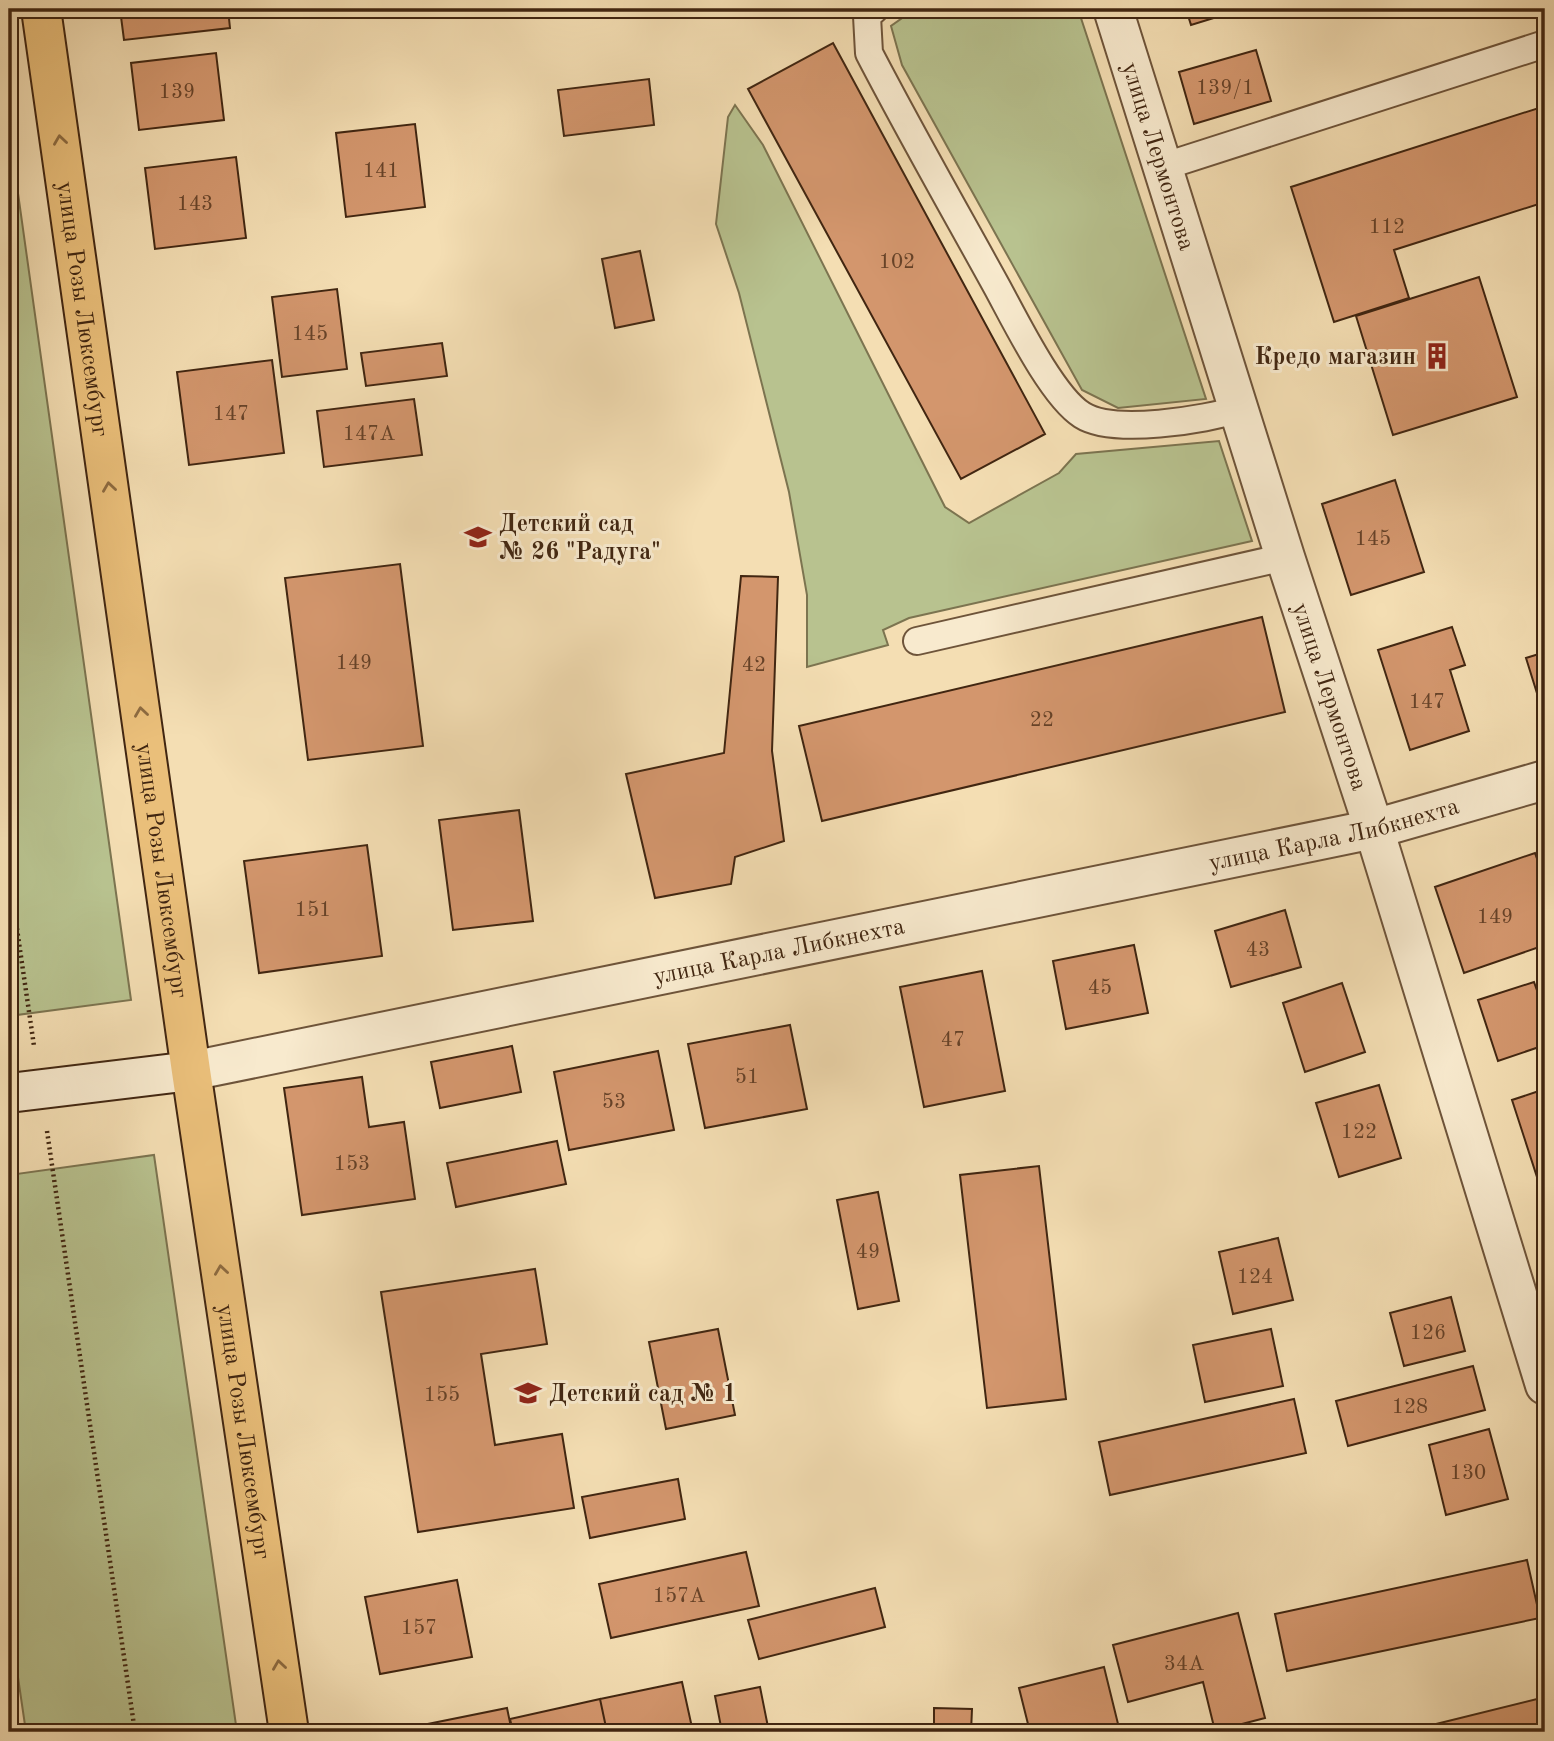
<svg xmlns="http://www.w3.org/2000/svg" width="1554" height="1741" font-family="'Old Standard TT',serif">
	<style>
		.green { fill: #b8c28f; stroke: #7c7450; stroke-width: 2 }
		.building { fill: #d3966d; stroke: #412611; stroke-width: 2 }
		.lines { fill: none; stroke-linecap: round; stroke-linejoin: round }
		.lane-casing { stroke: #6e543a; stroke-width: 30 }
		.street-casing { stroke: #6e543a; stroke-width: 42 }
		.secondary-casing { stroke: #412611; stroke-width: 42 }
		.primary-casing { stroke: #412611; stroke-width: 42 }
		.path { stroke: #412611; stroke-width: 4.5; stroke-dasharray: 2 3.5; stroke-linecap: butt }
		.lane { stroke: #f8eace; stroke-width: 26 }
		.street { stroke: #f8eace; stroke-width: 38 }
		.secondary { stroke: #f8eace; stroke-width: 38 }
		.primary { stroke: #eabf7a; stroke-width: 38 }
		.oneway { stroke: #8d6b40 }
		.labels { text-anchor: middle; stroke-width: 6; stroke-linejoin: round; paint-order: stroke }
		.number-label { font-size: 21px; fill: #664228 }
		.street-label { font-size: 24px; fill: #412611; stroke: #f8eace }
		.poi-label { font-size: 24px; font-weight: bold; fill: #412611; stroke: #f8eace; text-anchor: start }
	</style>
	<rect width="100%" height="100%" fill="#f4deb3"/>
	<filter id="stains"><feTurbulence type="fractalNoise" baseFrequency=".00286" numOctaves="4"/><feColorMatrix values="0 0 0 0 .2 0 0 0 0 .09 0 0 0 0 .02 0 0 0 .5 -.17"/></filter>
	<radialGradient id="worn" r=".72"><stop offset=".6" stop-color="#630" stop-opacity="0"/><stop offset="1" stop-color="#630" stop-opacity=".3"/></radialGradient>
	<!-- green -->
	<path class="green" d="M915,9H1078L1206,399L1118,408L1082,390L902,65L891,26Z
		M735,105L763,145L945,507L969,523L1059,473L1076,454L1219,441L1252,541L909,618L883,630L888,645L807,667V595L789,492L739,293L716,224L728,117Z
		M9,129L131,1000L9,1016Z
		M154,1155L237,1732H26L9,1616V1175Z"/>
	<!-- building -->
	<path class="building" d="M120,9H228L230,28L124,40Z
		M1186,9H1243L1191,25Z
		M833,43L1045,434L961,479L748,89Z
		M1256,50L1271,101L1194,124L1179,72Z
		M216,53L224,120L139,130L131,63Z
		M649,79L654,125L564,136L558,90Z
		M1545,106V202L1394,250L1409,298L1334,322L1291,187Z
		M415,124L425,207L346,217L336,133Z
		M236,157L246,238L155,249L145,168Z
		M640,251L654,320L615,328L602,259Z
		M1479,277L1517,397L1393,435L1356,316Z
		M337,289L347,369L282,377L272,297Z
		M442,343L447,376L366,386L361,353Z
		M272,360L284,453L189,465L177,372Z
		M414,399L422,455L324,467L317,411Z
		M1395,480L1424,572L1351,595L1322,504Z
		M400,564L423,746L308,760L285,578Z
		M741,576L778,577L772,751L784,841L735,857L731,884L655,898L626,774L724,753Z
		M1262,617L1285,712L822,821L799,726Z
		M1452,627L1465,665L1450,670L1469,731L1410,750L1378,650Z
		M1545,652V719L1526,658Z
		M519,810L533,921L453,930L439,820Z
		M367,845L382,956L259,973L244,861Z
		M1535,853L1545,882V945L1464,973L1435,887Z
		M1285,910L1301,967L1231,987L1215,931Z
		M1134,945L1148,1013L1066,1029L1053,961Z
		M982,971L1005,1091L924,1107L900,987Z
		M1534,982L1545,1013V1045L1498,1061L1478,1000Z
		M1342,983L1365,1052L1305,1072L1283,1003Z
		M790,1025L807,1109L705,1128L688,1044Z
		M512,1046L521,1092L440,1108L431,1062Z
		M658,1051L674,1130L569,1150L554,1072Z
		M362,1077L369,1127L404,1122L415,1199L302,1215L284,1088Z
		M1379,1085L1401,1158L1339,1177L1316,1103Z
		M1545,1089V1175L1537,1177L1512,1100Z
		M557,1141L566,1184L456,1207L447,1163Z
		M1039,1166L1066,1399L987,1408L960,1175Z
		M878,1192L899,1301L858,1309L837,1200Z
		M1278,1238L1293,1300L1233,1314L1219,1252Z
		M535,1269L547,1344L481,1354L495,1445L562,1434L574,1508L418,1532L381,1292Z
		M1451,1297L1465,1351L1404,1366L1390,1313Z
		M718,1329L735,1415L666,1429L649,1342Z
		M1271,1329L1283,1386L1205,1402L1193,1345Z
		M1473,1366L1485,1410L1348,1446L1336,1401Z
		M1294,1399L1306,1453L1110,1495L1099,1442Z
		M1489,1429L1508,1499L1446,1515L1429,1445Z
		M678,1479L685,1519L590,1538L582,1497Z
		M746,1552L759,1606L611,1638L599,1584Z
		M1527,1560L1540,1618L1287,1671L1275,1614Z
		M457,1580L472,1657L380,1674L365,1597Z
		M875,1588L885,1627L759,1659L748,1620Z
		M1238,1613L1265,1718L1215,1731L1203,1682L1128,1702L1113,1645Z
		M1104,1667L1120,1732H1030L1019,1688Z
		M682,1682L693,1732H607L600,1699Z
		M760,1687L769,1732H722L715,1696Z
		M1545,1697V1732H1438L1436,1724Z
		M600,1699L607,1732H513L510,1719Z
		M507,1708L512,1732H388Z
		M934,1708L972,1709L971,1732H934Z"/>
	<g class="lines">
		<defs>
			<path id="lane" d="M875,9L867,16L869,53C910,132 954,209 997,287C1015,320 1052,396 1082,415C1113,435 1205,420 1239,409
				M1162,167L1545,44
				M917,641L1285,557"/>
			<g id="street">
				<path id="s1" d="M1113,9L1285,557L1374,829L1545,1385"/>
				<path id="s2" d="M191,1071L1374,829L1545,780"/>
			</g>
			<path id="secondary" d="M9,1093L191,1071"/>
			<g id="primary">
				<path id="s3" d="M41,9L191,1071L289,1732"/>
			</g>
		</defs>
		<!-- lane casing -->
		<use href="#lane" class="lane-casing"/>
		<!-- street casing -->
		<use href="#street" class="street-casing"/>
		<!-- secondary casing -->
		<use href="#secondary" class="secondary-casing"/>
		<!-- primary casing -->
		<use href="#primary" class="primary-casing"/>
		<!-- path -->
		<path class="path" d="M9,874L34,1046
			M47,1131L135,1732"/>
		<!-- lane -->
		<use href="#lane" class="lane"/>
		<!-- street -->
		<use href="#street" class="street"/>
		<!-- secondary -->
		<use href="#secondary" class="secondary"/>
		<!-- primary -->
		<use href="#primary" class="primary"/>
	</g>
	<!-- one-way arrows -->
	<defs><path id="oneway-chevron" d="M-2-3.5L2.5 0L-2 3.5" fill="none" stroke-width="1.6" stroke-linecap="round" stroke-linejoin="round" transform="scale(1.75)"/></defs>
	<g class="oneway">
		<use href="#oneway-chevron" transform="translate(60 140) rotate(-98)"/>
		<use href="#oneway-chevron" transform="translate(109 487) rotate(-98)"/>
		<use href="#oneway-chevron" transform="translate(141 712) rotate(-98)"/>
		<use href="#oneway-chevron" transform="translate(221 1270) rotate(-98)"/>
		<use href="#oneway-chevron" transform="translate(279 1665) rotate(-98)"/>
	</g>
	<!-- icons -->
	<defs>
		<symbol id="building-bare" viewBox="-9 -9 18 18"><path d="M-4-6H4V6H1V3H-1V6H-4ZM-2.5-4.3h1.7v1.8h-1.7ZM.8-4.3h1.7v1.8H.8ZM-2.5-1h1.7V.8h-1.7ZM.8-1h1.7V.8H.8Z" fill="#8f2418" stroke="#f8eace" stroke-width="2.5" paint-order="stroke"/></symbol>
		<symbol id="school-bare" viewBox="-9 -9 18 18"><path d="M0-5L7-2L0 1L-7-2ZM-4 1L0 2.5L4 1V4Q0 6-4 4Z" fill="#8f2418" stroke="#f8eace" stroke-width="2.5" paint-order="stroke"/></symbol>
	</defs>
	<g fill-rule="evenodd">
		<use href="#building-bare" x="1418" y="337" width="38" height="38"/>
		<use href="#school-bare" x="459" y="518" width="38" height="38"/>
		<use href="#school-bare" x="509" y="1374" width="38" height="38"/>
	</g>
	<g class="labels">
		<!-- number labels -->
		<g class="number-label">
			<text x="1225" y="94">139/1</text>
			<text x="177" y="98">139</text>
			<text x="381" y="177">141</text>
			<text x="195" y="210">143</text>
			<text x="1387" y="233">112</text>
			<text x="897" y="268">102</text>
			<text x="310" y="340">145</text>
			<text x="231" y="420">147</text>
			<text x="369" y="440">147А</text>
			<text x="1373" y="545">145</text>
			<text x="354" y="669">149</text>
			<text x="754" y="671">42</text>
			<text x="1427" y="708">147</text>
			<text x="1042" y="726">22</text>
			<text x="313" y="916">151</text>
			<text x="1495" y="923">149</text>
			<text x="1258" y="956">43</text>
			<text x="1100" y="994">45</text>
			<text x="953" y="1046">47</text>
			<text x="747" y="1083">51</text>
			<text x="614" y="1108">53</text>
			<text x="1359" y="1138">122</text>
			<text x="352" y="1170">153</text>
			<text x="868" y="1258">49</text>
			<text x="1255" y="1283">124</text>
			<text x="1428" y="1339">126</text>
			<text x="442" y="1401">155</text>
			<text x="1410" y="1413">128</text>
			<text x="1468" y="1479">130</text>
			<text x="679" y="1602">157А</text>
			<text x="419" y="1634">157</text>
			<text x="1184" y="1670">34А</text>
		</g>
		<!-- street labels -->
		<g class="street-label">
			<text dy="8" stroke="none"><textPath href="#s1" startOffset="154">улица Лермонтова</textPath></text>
			<text dy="8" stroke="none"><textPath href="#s3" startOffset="303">улица Розы Люксембург</textPath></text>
			<text dy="8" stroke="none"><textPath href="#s1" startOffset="721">улица Лермонтова</textPath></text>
			<text dy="8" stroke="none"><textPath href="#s2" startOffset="1167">улица Карла Либкнехта</textPath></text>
			<text dy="8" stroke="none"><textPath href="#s3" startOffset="870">улица Розы Люксембург</textPath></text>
			<text dy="8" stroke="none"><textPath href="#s2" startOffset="600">улица Карла Либкнехта</textPath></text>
			<text dy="8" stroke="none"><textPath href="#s3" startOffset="1437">улица Розы Люксембург</textPath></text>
		</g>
		<!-- poi labels -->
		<g class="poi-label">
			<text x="1416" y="364" text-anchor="end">Кредо магазин</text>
			<text x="499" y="531">Детский сад<tspan x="499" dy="28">№ 26 "Радуга"</tspan></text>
			<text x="549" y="1401">Детский сад № 1</text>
		</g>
	</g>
	<!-- margin -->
	<rect width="1554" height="1741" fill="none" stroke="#f4deb3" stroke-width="35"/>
	<rect x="10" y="10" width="1533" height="1720" fill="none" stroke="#412611" stroke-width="3.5"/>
	<rect x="18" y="18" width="1519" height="1706" fill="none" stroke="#412611" stroke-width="2"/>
	<rect width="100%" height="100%" filter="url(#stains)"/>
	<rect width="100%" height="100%" fill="url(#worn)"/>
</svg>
